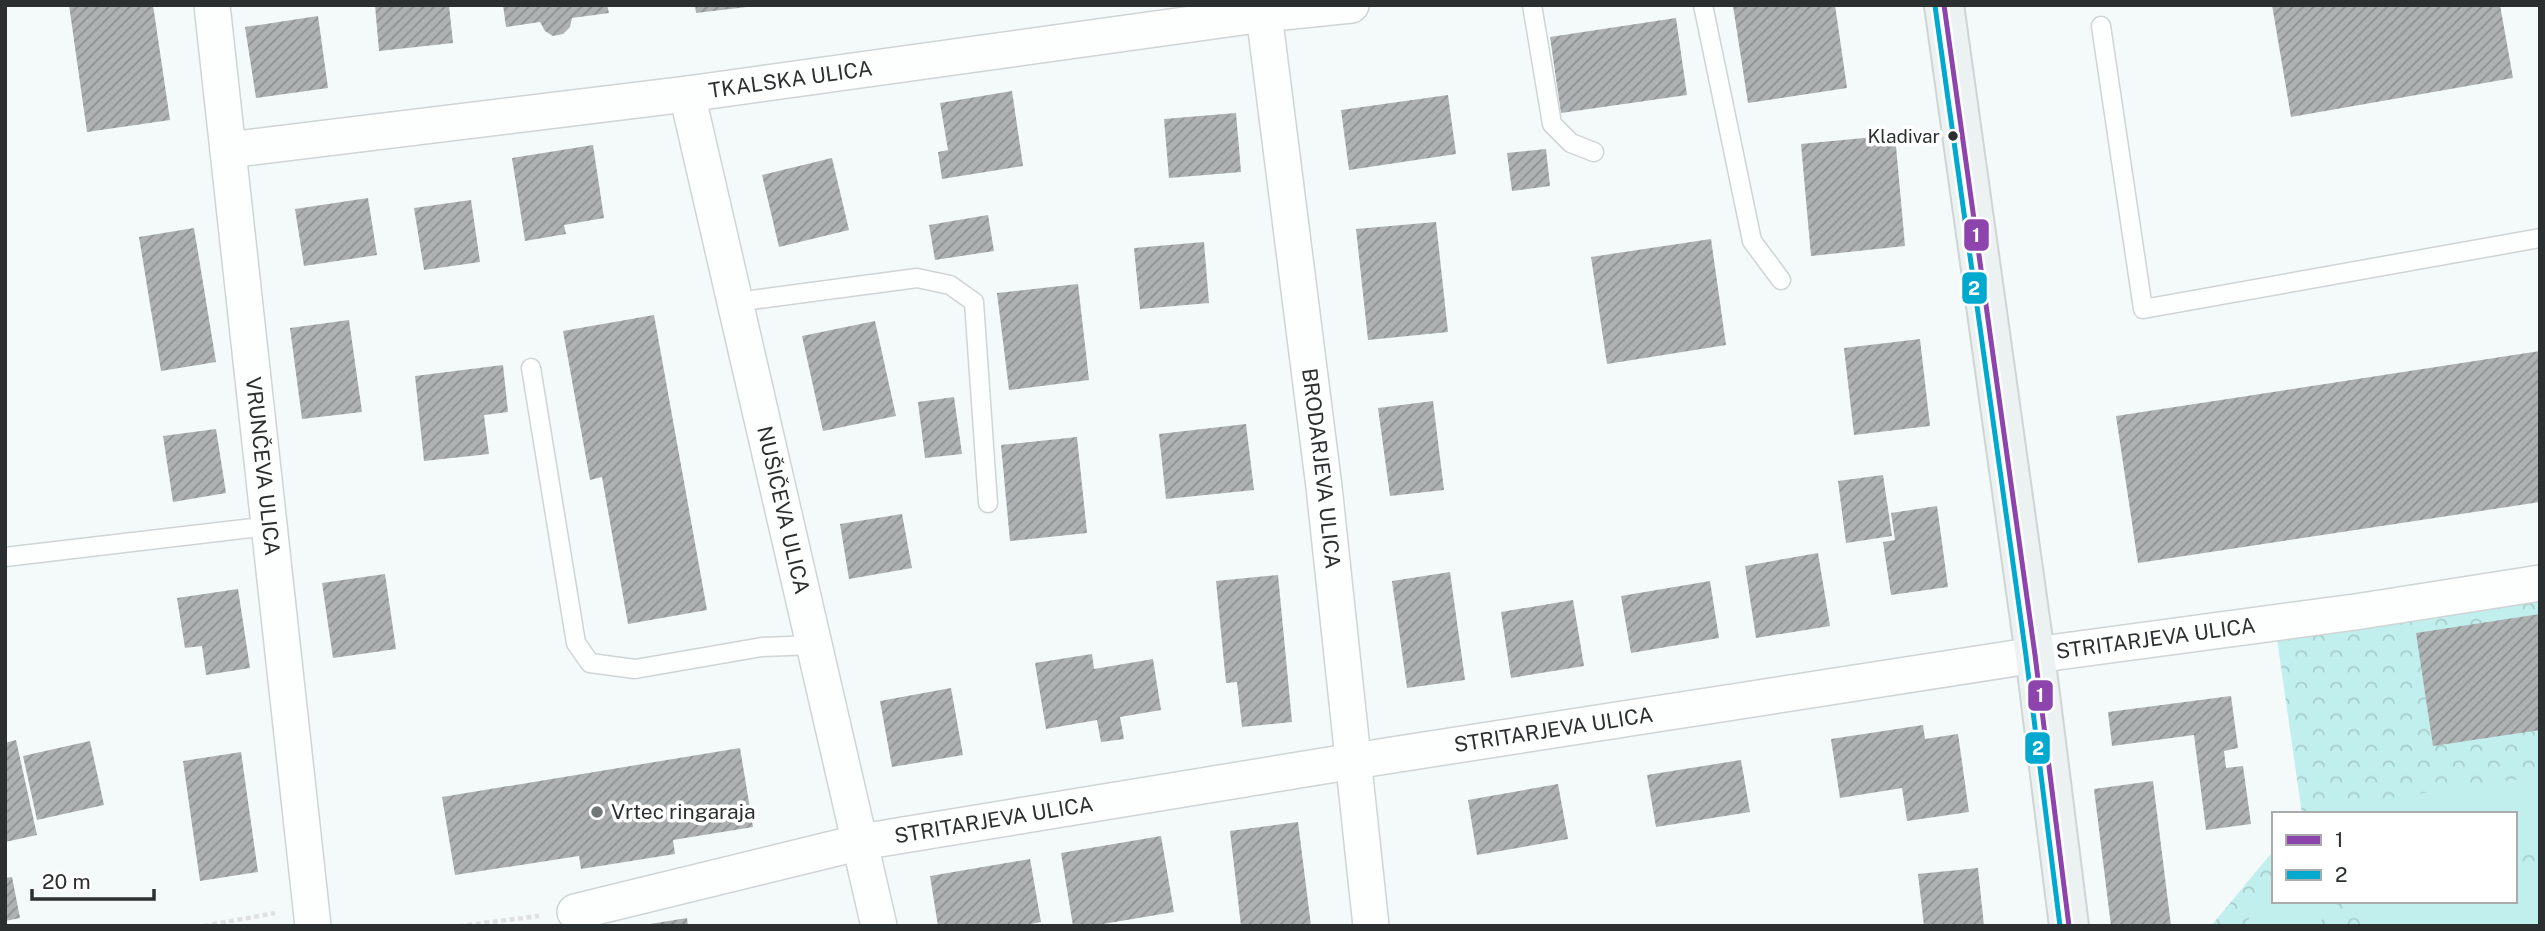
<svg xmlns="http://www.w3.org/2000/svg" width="2545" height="931" font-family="'Public Sans',sans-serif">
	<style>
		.park { fill: url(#park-crowns) }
		.pitch { fill: #c1efed }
		.building { fill: url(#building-hatch) }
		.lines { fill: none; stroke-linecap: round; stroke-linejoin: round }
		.lane-casing { stroke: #cfd4d4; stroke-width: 21 }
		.street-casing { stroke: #cfd4d4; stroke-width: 38 }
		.secondary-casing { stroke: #cfd4d4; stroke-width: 42 }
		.path { stroke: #dfe0e0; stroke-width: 4.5; stroke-dasharray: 5 3.5; stroke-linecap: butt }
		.lane { stroke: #fdfefe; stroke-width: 18 }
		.street { stroke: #fdfefe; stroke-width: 35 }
		.secondary { stroke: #ecf1f1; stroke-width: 38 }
		.bus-1-casing { stroke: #fff; stroke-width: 10 }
		.bus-2-casing { stroke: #fff; stroke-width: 10 }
		.bus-1 { stroke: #8e44ad; stroke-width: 5 }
		.bus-2 { stroke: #00a9ce; stroke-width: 5 }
		.bus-dot { fill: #2b2f2f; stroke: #fff; stroke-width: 2.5 }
		.poi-dot { fill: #717676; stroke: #fff; stroke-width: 2.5 }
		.labels { text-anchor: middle; stroke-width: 7; stroke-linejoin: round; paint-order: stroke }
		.bus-label { font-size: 19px; fill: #2b2f2f; stroke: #fff; text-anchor: end }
		.street-label { font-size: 21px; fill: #2b2f2f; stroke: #fff }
		.poi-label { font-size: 21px; fill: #2b2f2f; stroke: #fff; text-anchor: start }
		.line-badge { stroke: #fff; stroke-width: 2.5 }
		.badge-label { font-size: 19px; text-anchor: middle; font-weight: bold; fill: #fff }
	</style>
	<defs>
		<pattern id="park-crowns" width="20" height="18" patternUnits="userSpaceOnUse" patternTransform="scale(1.75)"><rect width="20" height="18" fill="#c1efed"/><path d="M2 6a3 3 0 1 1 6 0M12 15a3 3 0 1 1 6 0" fill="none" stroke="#a6cdcc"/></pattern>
		<pattern id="building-hatch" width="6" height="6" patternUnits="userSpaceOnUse" patternTransform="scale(1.75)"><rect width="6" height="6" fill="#aeb2b2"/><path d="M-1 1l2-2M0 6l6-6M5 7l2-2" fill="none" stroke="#8e9191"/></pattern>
	</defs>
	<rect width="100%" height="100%" fill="#f4fafa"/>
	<!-- park -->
	<path class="park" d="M2540,601V926H2211L2274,850V901H2515V814H2302L2277,639Z"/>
	<!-- pitch -->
	<path class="pitch" d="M2540,776V837L2515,841V814H2323L2322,808Z
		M2540,872V926H2366L2362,901H2515V876Z
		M2274,886V901H2340L2316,926H2245L2253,911Z"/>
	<!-- building -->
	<path class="building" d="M69,5H153L170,120L87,132Z
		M375,5H449L453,43L379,51Z
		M503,5H607L609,13L572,18L570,27L563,34L553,36L545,31L540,22L506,27Z
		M695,5H747V7L696,13Z
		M1740,5H1835L1847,88L1748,103L1733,6Z
		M2272,5H2500L2513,78L2291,117Z
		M318,16L328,88L256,98L245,27Z
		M1676,18L1687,95L1561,113L1550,37Z
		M1012,91L1023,166L942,179L938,152L948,150L940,103Z
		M1448,95L1456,154L1349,170L1341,110Z
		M1236,113L1241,172L1169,178L1164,119Z
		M1895,135L1905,246L1811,256L1801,144Z
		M593,145L604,218L564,225L566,234L525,241L512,158Z
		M1546,149L1550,186L1512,191L1507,153Z
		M832,158L849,230L779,247L762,175Z
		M368,198L377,255L304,266L295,209Z
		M471,200L480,262L424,270L414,208Z
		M988,215L994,251L935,260L929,225Z
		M1436,222L1448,332L1368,340L1356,229Z
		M194,228L216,362L161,371L139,237Z
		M1711,239L1726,345L1607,364L1591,257Z
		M1204,242L1209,303L1140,309L1134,248Z
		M1078,284L1089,380L1009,390L997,293Z
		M654,315L707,610L628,624L602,477L590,480L563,331Z
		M349,320L362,412L302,419L290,328Z
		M875,321L896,416L823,431L802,336Z
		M1920,339L1930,426L1854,435L1844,348Z
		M2540,351V502L2138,563L2116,416Z
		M503,365L508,412L484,415L489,454L424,461L415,376Z
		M954,397L962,454L925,458L918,402Z
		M1433,401L1444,490L1390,496L1378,408Z
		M1246,424L1254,490L1166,499L1159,434Z
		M216,429L226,493L173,502L163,436Z
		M1077,437L1087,533L1010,541L1001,445Z
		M1883,475L1892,536L1846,543L1838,481Z
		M1937,506L1948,587L1891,595L1883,542L1895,540L1891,513Z
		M902,514L912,568L849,579L840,524Z
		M1818,553L1830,626L1756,638L1745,566Z
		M1450,572L1465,680L1407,688L1392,581Z
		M385,574L396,649L333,658L322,583Z
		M1278,575L1292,722L1242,727L1237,682L1226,683L1216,581Z
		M1710,581L1719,638L1631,653L1621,596Z
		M238,589L250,668L206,675L202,646L185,648L177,598Z
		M1573,600L1584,666L1511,678L1501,612Z
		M2540,614V730L2433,746L2416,633Z
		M1092,654L1094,669L1153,659L1161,710L1120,717L1124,739L1101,742L1097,720L1046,729L1035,663Z
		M951,688L963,755L892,767L880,701Z
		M2231,696L2238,748L2224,751L2226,768L2243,766L2251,824L2206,830L2194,735L2112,746L2108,712Z
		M1923,725L1925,739L1958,734L1969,812L1907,821L1902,788L1840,798L1831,739Z
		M16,740L37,835L5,842V743Z
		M90,741L104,805L37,820L23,756Z
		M740,748L753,827L673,840L675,854L581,869L579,856L455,875L442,797Z
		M241,752L258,872L200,881L183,761Z
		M1741,760L1750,812L1656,827L1647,775Z
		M2153,781L2171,926H2111L2094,789Z
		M1558,784L1568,839L1477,855L1468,800Z
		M1298,822L1311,926H1241L1230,831Z
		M1161,836L1174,912L1091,926H1073L1061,853Z
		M1030,859L1041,922L1021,926H938L930,876Z
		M1978,868L1984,926H1924L1918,874Z
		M12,877L20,918L5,921V878Z
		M687,918L688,926H650V924Z"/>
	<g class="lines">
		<defs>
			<path id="lane" d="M1532,5L1552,124L1571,143L1594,152
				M1703,5L1752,241L1781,280
				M2101,26L2143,309L2540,238
				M736,302L917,278L950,285L974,302L988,503
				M531,368L576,643L590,663L635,669L762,647L814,645
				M5,557L269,526"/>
			<g id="street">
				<path id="s1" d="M212,5L313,926"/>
				<path id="s2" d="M1264,14L1324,487L1371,926"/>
				<path id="s3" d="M687,94L879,926"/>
				<path id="s4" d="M228,150L687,94L1264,14L1351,5"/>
				<path id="s5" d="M575,912L861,842L1354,761L2035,655L2355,612L2540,583"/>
			</g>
			<path id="secondary" d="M1944,5L2035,655L2069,926"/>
		</defs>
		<!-- lane casing -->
		<use href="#lane" class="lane-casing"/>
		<!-- street casing -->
		<use href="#street" class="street-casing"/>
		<!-- secondary casing -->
		<use href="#secondary" class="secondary-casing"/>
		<!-- path -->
		<path class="path" d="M204,926L275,913
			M459,926L539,916"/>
		<!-- lane -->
		<use href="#lane" class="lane"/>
		<!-- street -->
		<use href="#street" class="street"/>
		<!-- secondary -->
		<use href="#secondary" class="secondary"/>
		<defs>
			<path id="bus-1" d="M1944,5L2035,655L2069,926"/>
			<path id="bus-2" d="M1935,6L2026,656L2060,926"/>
		</defs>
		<!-- bus-1 casing -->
		<use href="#bus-1" class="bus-1-casing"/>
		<!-- bus-2 casing -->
		<use href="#bus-2" class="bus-2-casing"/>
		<!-- bus-1 -->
		<use href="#bus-1" class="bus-1"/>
		<!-- bus-2 -->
		<use href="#bus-2" class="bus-2"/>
	</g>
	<!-- markers -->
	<circle class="bus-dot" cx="1953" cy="136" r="6"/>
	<circle class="poi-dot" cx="597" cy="812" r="7"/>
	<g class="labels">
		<!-- bus labels -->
		<g class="bus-label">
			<text x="1940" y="143">Kladivar</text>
		</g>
		<!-- street labels -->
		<g class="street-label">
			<text dy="7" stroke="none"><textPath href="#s4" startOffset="567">TKALSKA ULICA</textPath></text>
			<text dy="7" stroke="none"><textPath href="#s1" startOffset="464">VRUNČEVA ULICA</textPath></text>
			<text dy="7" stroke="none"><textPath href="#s2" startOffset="458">BRODARJEVA ULICA</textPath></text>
			<text dy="7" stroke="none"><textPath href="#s3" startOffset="427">NUŠIČEVA ULICA</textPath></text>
			<text dy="7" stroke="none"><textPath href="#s5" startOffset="1605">STRITARJEVA ULICA</textPath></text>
			<text dy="7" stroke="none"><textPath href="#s5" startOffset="996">STRITARJEVA ULICA</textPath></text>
			<text dy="7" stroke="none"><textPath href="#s5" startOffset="429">STRITARJEVA ULICA</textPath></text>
		</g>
		<!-- poi labels -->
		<g class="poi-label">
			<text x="611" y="819">Vrtec ringaraja</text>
		</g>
	</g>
	<g class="line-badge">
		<rect x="1963" y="218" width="27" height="34" rx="7" fill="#8e44ad"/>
		<rect x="1961" y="271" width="27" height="34" rx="7" fill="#00a9ce"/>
		<rect x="2027" y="679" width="27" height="33" rx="7" fill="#8e44ad"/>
		<rect x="2024" y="731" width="27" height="34" rx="7" fill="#00a9ce"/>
	</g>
	<g class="badge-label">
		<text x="1976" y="242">1</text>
		<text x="1974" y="295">2</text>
		<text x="2040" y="702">1</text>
		<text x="2038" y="755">2</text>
	</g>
	<!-- border -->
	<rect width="2545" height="931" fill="none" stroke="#2b2f2f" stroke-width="14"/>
	<!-- legend -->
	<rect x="2272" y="812" width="245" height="91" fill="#ffffff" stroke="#aaacac" stroke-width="2"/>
	<rect x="2286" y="835" width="35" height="10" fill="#8e44ad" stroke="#aaacac" stroke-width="2"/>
	<text x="2335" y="847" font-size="21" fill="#2b2f2f">1</text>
	<rect x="2286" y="870" width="35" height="10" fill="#00a9ce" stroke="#aaacac" stroke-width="2"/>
	<text x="2335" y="882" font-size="21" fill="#2b2f2f">2</text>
	<!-- scale -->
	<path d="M32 889v10h122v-10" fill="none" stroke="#2b2f2f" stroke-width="3.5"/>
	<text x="42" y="889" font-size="21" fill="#2b2f2f" stroke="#ffffff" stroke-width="5" paint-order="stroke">20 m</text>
</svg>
